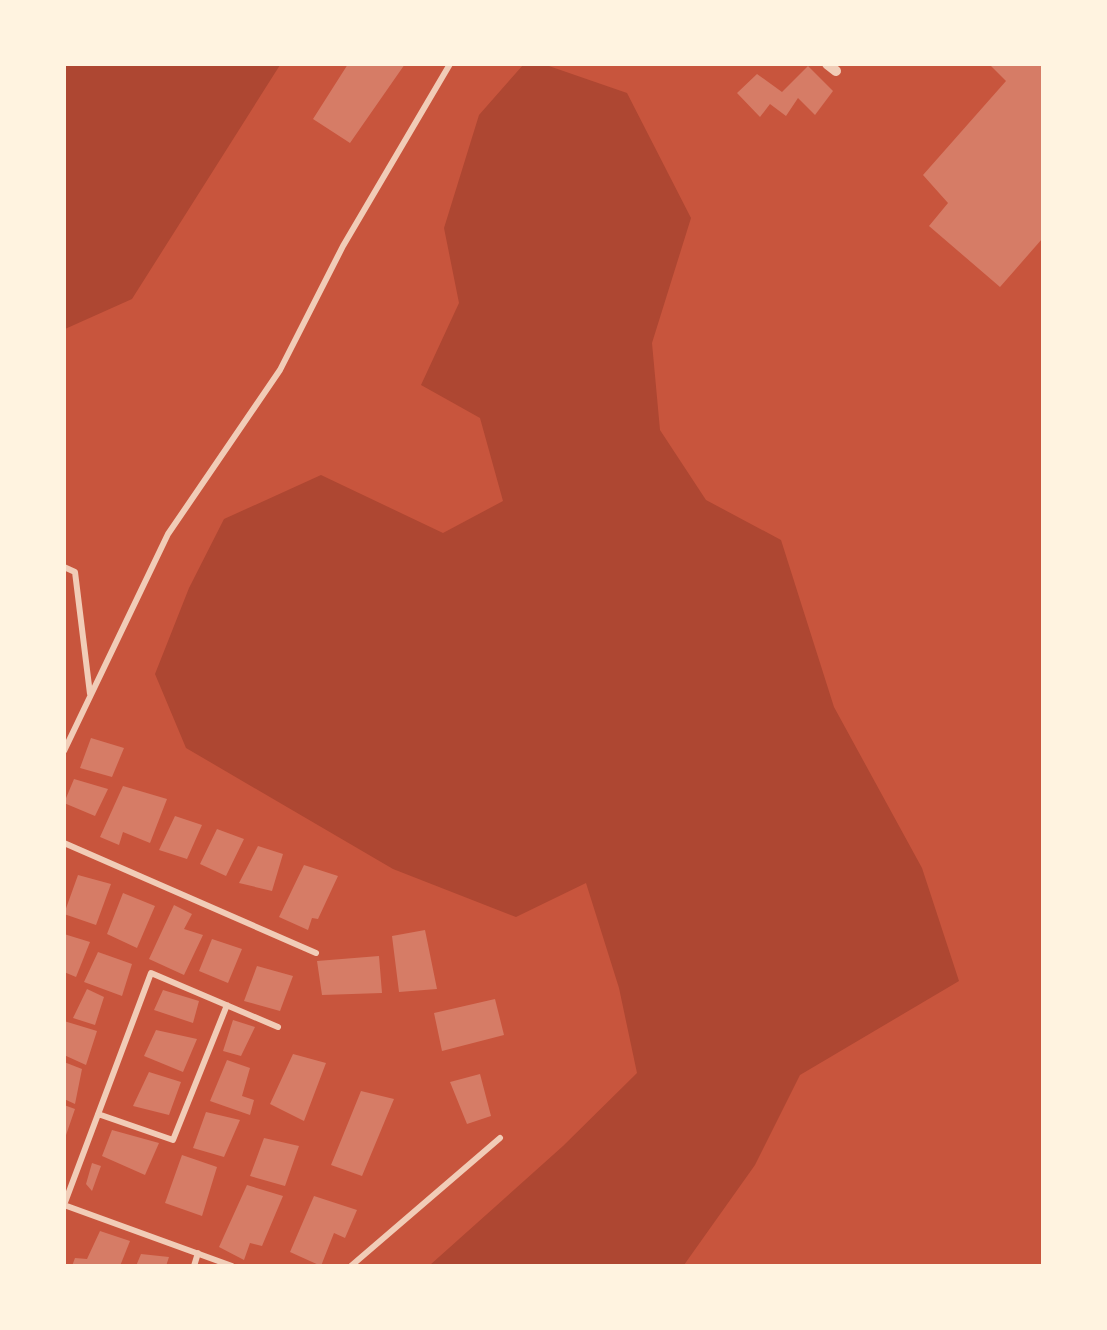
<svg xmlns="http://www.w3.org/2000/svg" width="1107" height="1330" font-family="'Alegreya Sans',sans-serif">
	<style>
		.green { fill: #ae4732 }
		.building { fill: #d67c66 }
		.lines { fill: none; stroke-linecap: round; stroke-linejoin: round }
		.minor { stroke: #f1ccb7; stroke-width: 6 }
		.tertiary { stroke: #f1ccb7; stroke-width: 10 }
	</style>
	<rect width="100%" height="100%" fill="#c8553d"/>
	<!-- green -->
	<path class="green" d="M65,64L280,65L132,299L65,329Z
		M523,65H546L627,93L691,218L652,343L660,430L706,500L781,540L834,707L922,868L959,981L800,1075L755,1165L684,1265H430L563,1146L637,1073L619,988L586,883L516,917L393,869L186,748L155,674L189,588L224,519L321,475L443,533L503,501L480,418L421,385L459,303L444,228L479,115Z"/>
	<!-- building -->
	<path class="building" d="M348,64H405L350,143L313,119Z
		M989,64H1042V239L1000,287L929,226L948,203L923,175L1006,81Z
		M808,66L833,91L815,115L798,98L786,116L770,104L760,117L737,93L757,74L782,92Z
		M91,738L124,748L112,777L80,768Z
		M74,779L108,789L95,816L64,803Z
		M123,786L167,799L150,843L123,832L119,845L100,837Z
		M175,816L202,825L187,859L159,850Z
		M217,829L244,839L226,876L200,864Z
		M258,846L283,854L272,891L239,883Z
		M304,865L338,876L318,919L312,918L308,930L279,917Z
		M78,875L111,884L96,925L64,914Z
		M123,893L155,906L137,948L107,934Z
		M174,905L192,914L184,929L203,935L184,975L149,959Z
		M425,930L437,989L399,992L392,936Z
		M64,934L90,942L76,977L64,972Z
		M212,939L242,949L228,983L199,971Z
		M98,952L132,964L122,996L84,982Z
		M379,956L382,993L322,995L317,961Z
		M257,966L293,976L280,1011L244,1001Z
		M87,989L104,997L95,1025L73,1018Z
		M163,990L199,1001L193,1023L154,1010Z
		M495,999L504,1035L442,1051L434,1013Z
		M233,1020L255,1027L241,1056L223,1051Z
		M64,1021L97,1031L86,1065L64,1055Z
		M156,1030L197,1039L183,1072L144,1056Z
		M293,1054L326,1063L304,1121L270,1104Z
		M227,1060L250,1068L242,1096L254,1100L250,1115L210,1101Z
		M64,1062L82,1069L75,1104L64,1099Z
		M149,1072L181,1082L169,1115L133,1106Z
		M480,1074L491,1116L467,1124L450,1082Z
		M361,1091L394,1099L362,1176L331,1165Z
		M64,1105L75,1109L65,1138H64Z
		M206,1112L240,1120L224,1157L193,1148Z
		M112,1130L159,1143L145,1175L102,1156Z
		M264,1138L299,1146L285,1186L250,1176Z
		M182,1155L217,1167L202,1216L165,1203Z
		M92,1163L101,1166L92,1191L86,1184Z
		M247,1185L283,1196L262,1246L250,1243L244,1260L219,1247Z
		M314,1196L357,1210L345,1238L334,1233L321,1266L290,1252Z
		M100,1231L130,1241L120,1266H72L75,1258L87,1259Z
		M141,1254L169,1257L166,1266H136Z"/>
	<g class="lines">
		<!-- minor -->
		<path class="minor" d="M64,567L75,572L90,694
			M64,751L168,534L280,370L343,246L450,64
			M64,843L316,953
			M98,1114L173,1140L227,1005
			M64,1205L151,973L278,1027
			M64,1205L232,1266
			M194,1266L198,1253
			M351,1266L500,1138"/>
		<!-- tertiary -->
		<path class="tertiary" d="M827,64L836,71"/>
	</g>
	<!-- border -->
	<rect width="1107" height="1330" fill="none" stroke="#fff3e0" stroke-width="132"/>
</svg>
